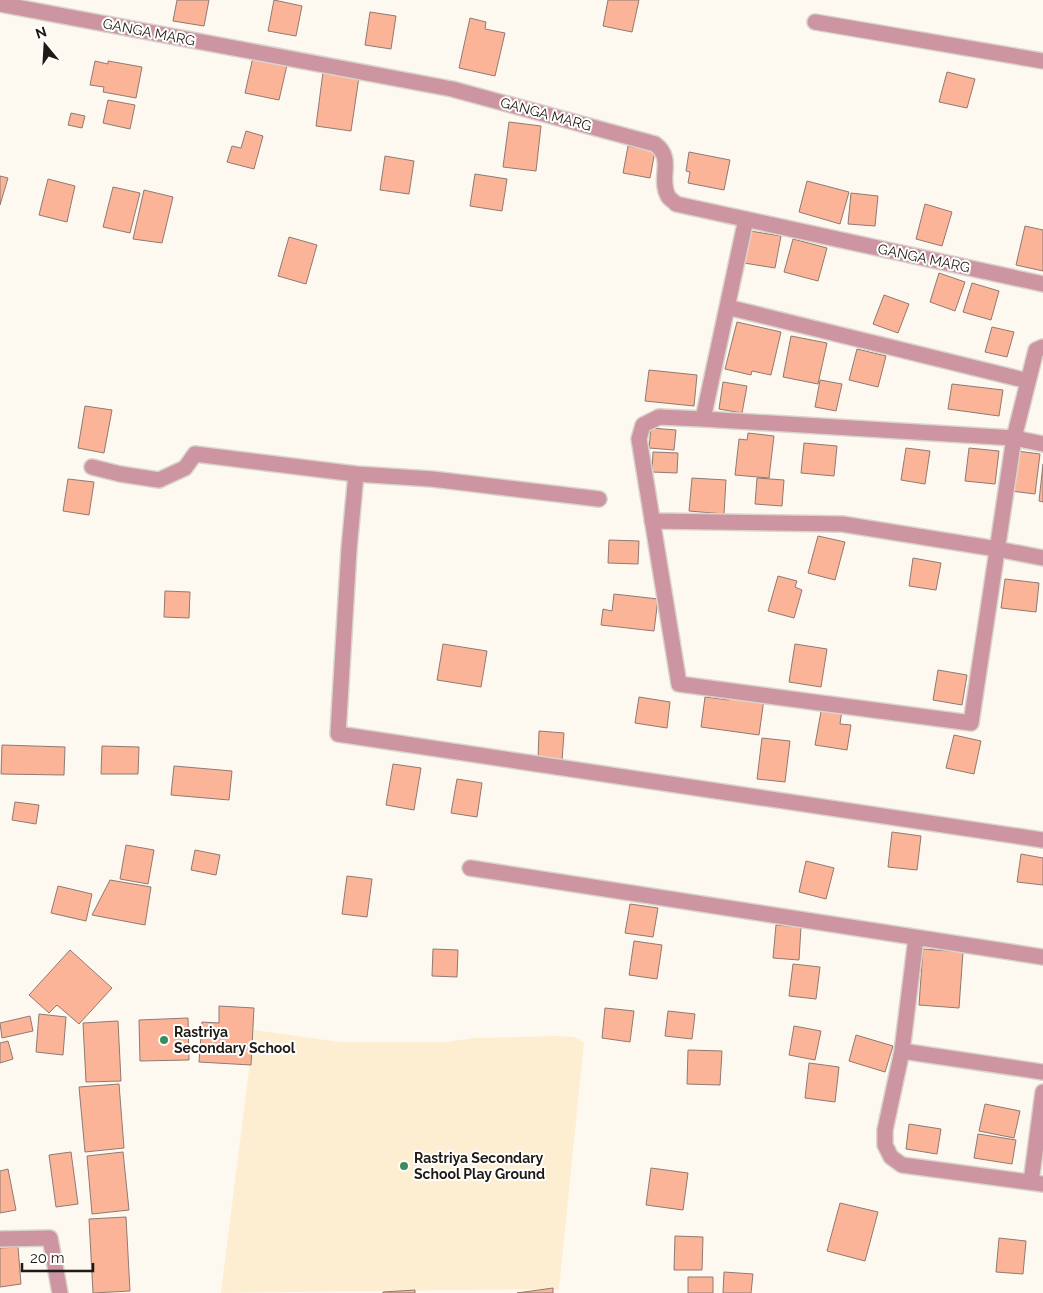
<svg xmlns="http://www.w3.org/2000/svg" width="1043" height="1293" font-family="Raleway,sans-serif">
	<style>
		.built { fill: #feeed1 }
		.building { fill: #fbb498; stroke: #907a71 }
		.lines { fill: none; stroke-linecap: round; stroke-linejoin: round }
		.minor-casing { stroke: #d9d5cd; stroke-width: 18 }
		.minor { stroke: #cc95a1; stroke-width: 15 }
		.poi-dot { fill: #3b8d5e; stroke: #fff; stroke-width: 2 }
		.labels { text-anchor: middle; stroke-width: 4; stroke-linejoin: round; paint-order: stroke }
		.street-label { font-size: 14px; fill: #1f1b14; stroke: #fff }
		.poi-label { font-size: 14px; font-weight: bold; fill: #1f1b14; stroke: #fff; text-anchor: start }
	</style>
	<rect width="100%" height="100%" fill="#fdf9f0"/>
	<!-- built -->
	<path class="built" d="M254,1030L340,1042H447L475,1038L558,1036L574,1037L584,1042L559,1289L221,1293Z"/>
	<!-- building -->
	<path class="building" d="M177,0H209L204,26L173,21Z
		M274,0L302,6L296,36L268,31Z
		M608,0H639L632,32L603,26Z
		M370,12L396,16L391,49L365,45Z
		M470,18L486,22L485,29L505,33L495,76L459,68Z
		M253,57L287,65L279,100L245,93Z
		M95,61L108,64V61L142,67L136,98L103,92L104,87L90,85Z
		M323,72L359,77L351,131L316,126Z
		M947,72L975,79L967,108L939,102Z
		M108,100L135,105L130,129L103,123Z
		M71,113L85,116L82,128L68,125Z
		M509,122L541,126L536,171L503,167Z
		M246,131L263,136L254,169L227,162L232,146L241,148Z
		M628,146L655,151L650,178L623,173Z
		M689,152L730,160L724,190L688,183L690,172L686,171Z
		M385,156L414,161L409,194L380,190Z
		M475,174L507,179L502,211L470,206Z
		M0,176L8,178L0,205Z
		M48,179L75,186L67,222L39,215Z
		M807,181L849,192L840,224L799,212Z
		M113,187L140,193L130,233L103,227Z
		M144,190L173,197L162,243L133,239Z
		M851,193L878,196L875,226L848,224Z
		M925,204L952,212L942,246L916,239Z
		M1025,226L1043,230V271L1016,265Z
		M750,231L781,236L775,268L744,263Z
		M289,237L317,245L306,284L278,276Z
		M793,239L827,248L818,281L784,272Z
		M939,273L965,282L955,311L930,302Z
		M972,283L999,291L991,320L963,312Z
		M884,295L909,304L898,333L873,324Z
		M737,322L781,332L771,375L752,371L751,375L725,369Z
		M992,327L1014,332L1007,357L985,352Z
		M791,336L827,343L818,384L783,377Z
		M857,349L886,356L878,387L849,380Z
		M649,370L697,375L694,406L645,401Z
		M820,380L842,384L836,411L815,407Z
		M723,382L747,386L742,413L719,409Z
		M952,384L1003,390L999,416L948,409Z
		M85,406L112,410L104,453L78,448Z
		M651,428L676,430L674,450L649,448Z
		M748,433L774,436L769,478L735,475L739,439L747,440Z
		M804,443L837,446L834,476L801,473Z
		M906,448L930,451L925,484L901,480Z
		M969,448L999,451L995,484L965,481Z
		M1017,451L1040,454L1035,494L1011,491Z
		M653,452L678,453L677,473L652,472Z
		M1043,464V502L1039,501Z
		M692,478L726,480L724,514L689,511Z
		M757,478L784,480L782,506L755,504Z
		M68,479L94,482L89,515L63,511Z
		M818,536L845,542L835,580L808,573Z
		M609,540L639,541L638,564L608,563Z
		M913,558L941,563L936,590L909,586Z
		M778,576L797,581L795,587L802,590L794,618L768,611Z
		M1005,579L1039,583L1036,612L1001,608Z
		M165,591L190,592L189,618L164,617Z
		M614,594L658,599L654,631L601,625L603,609L612,611Z
		M443,644L487,651L481,687L437,680Z
		M795,644L827,649L821,687L789,682Z
		M938,670L967,675L962,705L933,700Z
		M730,694L764,699L759,735L701,727L705,697L729,700Z
		M639,697L670,702L667,728L635,723Z
		M822,706L842,710L840,724L851,725L847,750L815,745Z
		M539,731L564,733L562,761L538,759Z
		M954,735L981,741L974,774L946,768Z
		M762,738L790,741L785,782L757,779Z
		M2,745L65,747L64,775L1,774Z
		M102,746L139,747L138,774H101Z
		M393,764L421,768L414,810L386,805Z
		M174,766L232,771L229,800L171,795Z
		M457,779L482,783L477,817L451,813Z
		M15,802L39,805L36,824L12,820Z
		M892,832L921,836L917,870L888,867Z
		M126,845L154,850L148,884L120,879Z
		M195,850L220,855L216,875L191,870Z
		M1021,854L1043,858V885L1017,882Z
		M806,861L834,868L826,899L799,892Z
		M347,876L372,879L367,917L342,914Z
		M110,880L151,887L145,925L92,915Z
		M58,886L92,894L86,921L51,913Z
		M630,904L658,908L653,937L625,933Z
		M776,925L801,927L799,960L773,958Z
		M634,941L662,945L657,979L629,975Z
		M433,949L458,950L457,977L432,976Z
		M923,949L963,952L959,1008L919,1005Z
		M70,950L112,988L79,1024L57,1005L49,1013L29,995Z
		M793,964L820,967L816,999L789,996Z
		M219,1006L254,1008L251,1065L199,1062L202,1022L219,1023Z
		M605,1008L634,1011L630,1042L602,1038Z
		M668,1011L695,1014L692,1039L665,1036Z
		M39,1014L66,1017L63,1055L36,1052Z
		M30,1016L33,1031L2,1038L0,1023Z
		M188,1018L189,1060L140,1061L139,1020Z
		M118,1021L121,1081L86,1082L83,1023Z
		M794,1026L821,1031L815,1060L789,1055Z
		M856,1035L893,1046L885,1072L849,1061Z
		M8,1041L13,1059L0,1063V1043Z
		M688,1050L722,1051L720,1085L687,1084Z
		M809,1063L839,1067L835,1102L805,1098Z
		M119,1084L124,1148L85,1152L79,1087Z
		M985,1104L1020,1111L1014,1138L979,1131Z
		M909,1124L941,1129L937,1154L906,1149Z
		M978,1134L1016,1140L1012,1164L974,1158Z
		M71,1152L78,1204L56,1207L49,1155Z
		M123,1152L129,1210L92,1214L87,1156Z
		M651,1168L688,1173L683,1210L646,1205Z
		M8,1169L16,1210L0,1213V1171Z
		M840,1203L878,1212L865,1261L827,1251Z
		M126,1217L130,1291L93,1293L89,1219Z
		M675,1236L703,1237L702,1270H674Z
		M999,1238L1026,1241L1023,1274L996,1272Z
		M18,1247L21,1284L0,1287V1248Z
		M724,1272L753,1274L751,1293H723Z
		M688,1277H713V1293H688Z
		M553,1288V1293H517Z
		M415,1290V1293H383V1292Z"/>
	<g class="lines">
		<defs>
			<path id="minor" d="M0,4L452,89L655,144C675,159 658,177 668,196C669,199 674,201 676,204L1043,284
				M815,22L1043,61
				M727,307L1028,381
				M1043,347L1036,350L1014,438L971,723L679,684L639,439L643,425L659,417L703,419L1014,438L1043,444
				M703,419L746,219
				M92,467L120,474L159,480L185,468L195,454L356,474
				M599,499L432,479L356,474L349,549L338,734L1043,840
				M652,521L842,524L997,549L1043,558
				M470,868L1043,957
				M916,938L902,1051L885,1130V1145L891,1157L902,1165L1043,1184
				M902,1051L1043,1072
				M1031,1182L1043,1092
				M0,1239L50,1238L60,1293"/>
		</defs>
		<!-- minor casing -->
		<use href="#minor" class="minor-casing"/>
		<!-- minor -->
		<use href="#minor" class="minor"/>
	</g>
	<!-- markers -->
	<g class="poi-dot">
		<circle cx="164" cy="1040" r="5"/>
		<circle cx="404" cy="1166" r="5"/>
	</g>
	<g class="labels">
		<!-- street labels -->
		<g class="street-label">
			<text transform="translate(149 32) rotate(11)" y="5">GANGA MARG</text>
			<text transform="translate(546 114) rotate(15)" y="5">GANGA MARG</text>
			<text transform="translate(924 258) rotate(12)" y="5">GANGA MARG</text>
		</g>
		<!-- poi labels -->
		<g class="poi-label">
			<text x="174" y="1037">Rastriya<tspan x="174" dy="16">Secondary School</tspan></text>
			<text x="414" y="1163">Rastriya Secondary<tspan x="414" dy="16">School Play Ground</tspan></text>
		</g>
	</g>
	<!-- north arrow -->
	<g transform="translate(45 45) rotate(342)" stroke="#ffffff" stroke-width="4" paint-order="stroke">
	<path d="M0-4L9 19L0 12L-9 19Z" fill="#1f1b14"/>
	<text y="-8" font-size="14" font-weight="bold" text-anchor="middle" fill="#1f1b14">N</text>
	</g>
	<!-- scale -->
	<path d="M22 1263v8h71v-8" fill="none" stroke="#1f1b14" stroke-width="2.5"/>
	<text x="30" y="1263" font-size="15" fill="#1f1b14" stroke="#ffffff" stroke-width="4" paint-order="stroke">20 m</text>
</svg>
